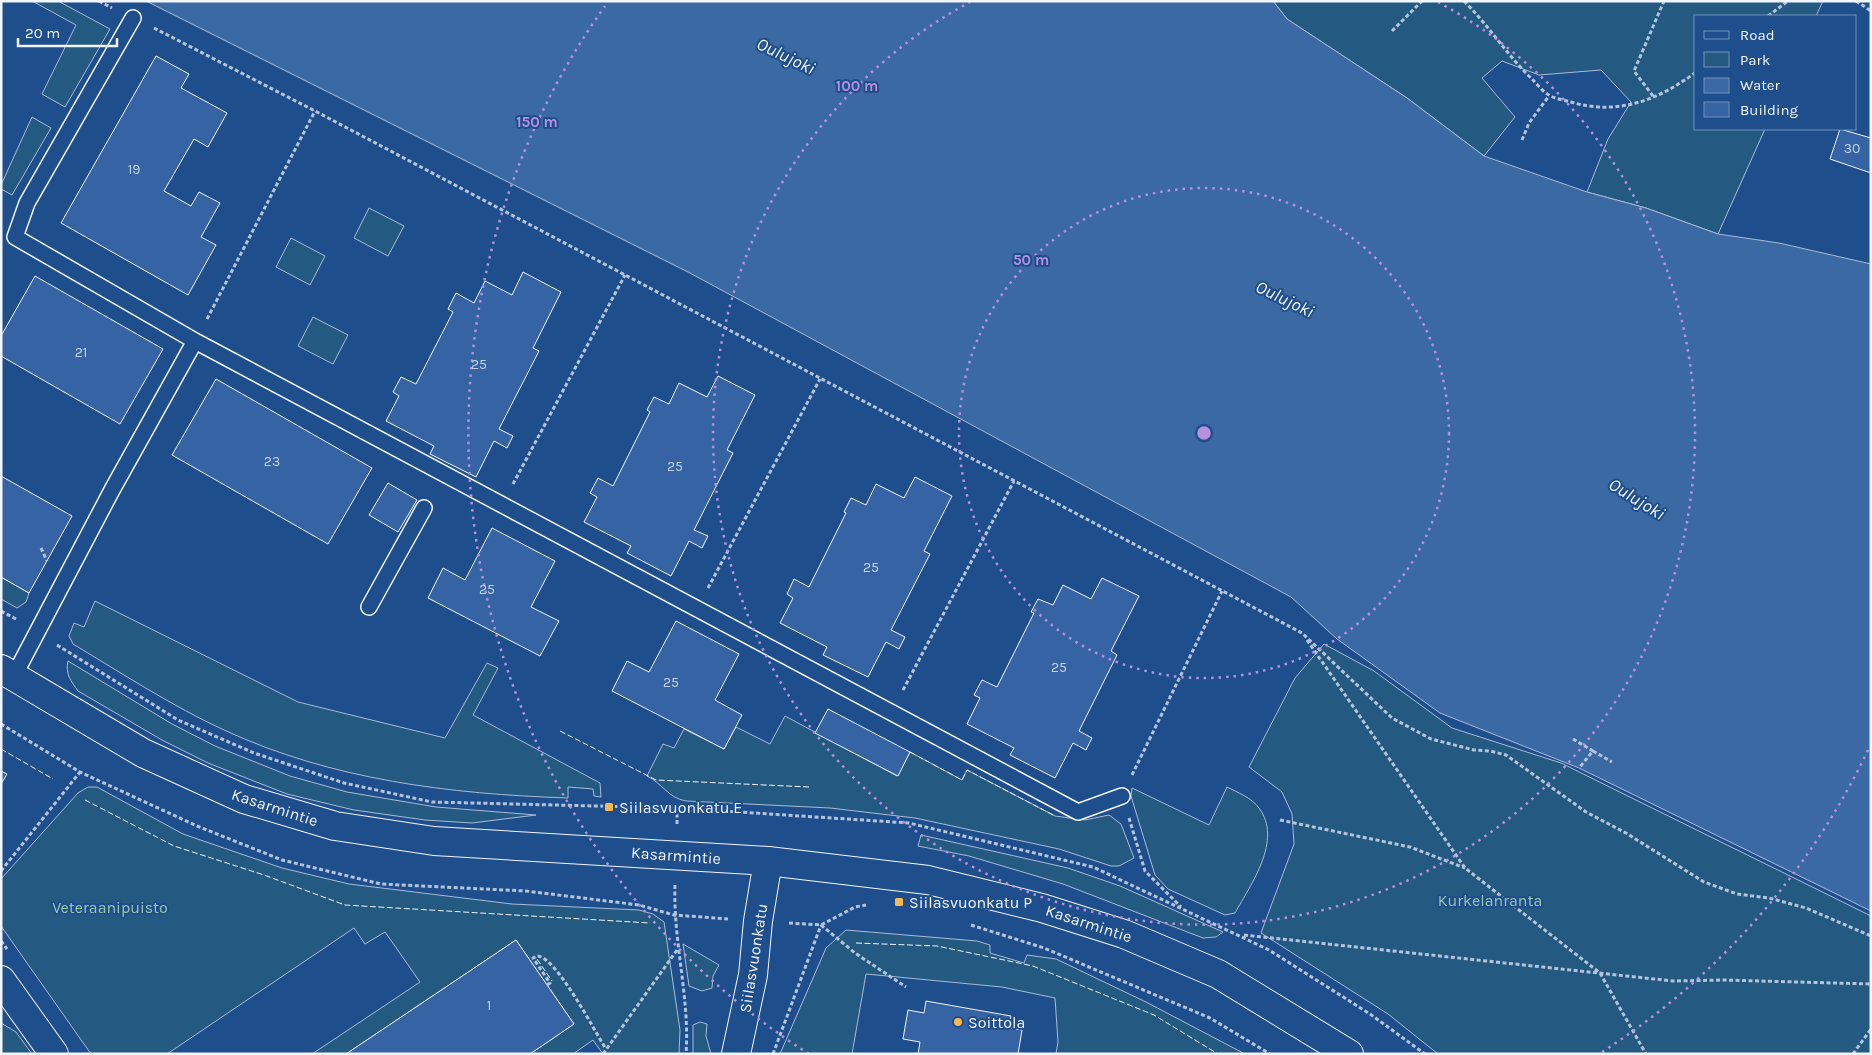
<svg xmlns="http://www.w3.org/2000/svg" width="1872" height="1055" font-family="Karla,sans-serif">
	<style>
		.green { fill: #245a82; stroke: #a8bbd7 }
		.water { fill: #3b69a3; stroke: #a8bbd7 }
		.building { fill: #3563a3; stroke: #f2f6ff }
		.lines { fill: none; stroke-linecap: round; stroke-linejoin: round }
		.lane-casing { stroke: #f2f6ff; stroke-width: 18 }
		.street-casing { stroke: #f2f6ff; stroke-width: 30 }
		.secondary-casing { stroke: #f2f6ff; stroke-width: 30 }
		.path { stroke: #b3c4dc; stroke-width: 3; stroke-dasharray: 4 2.5; stroke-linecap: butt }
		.lane { stroke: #1f4e8c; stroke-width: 15 }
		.street { stroke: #1f4e8c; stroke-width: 28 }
		.secondary { stroke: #1f4e8c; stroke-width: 28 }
		.fence { stroke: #f2f6ff; stroke-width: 1; stroke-dasharray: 6 2.5; stroke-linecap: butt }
		.ring { fill: none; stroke: #b691df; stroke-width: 2.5; stroke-dasharray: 2.5 5 }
		.poi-dot { fill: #ffb74d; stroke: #1f4e8c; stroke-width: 2 }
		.labels { text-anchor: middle; stroke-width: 4; stroke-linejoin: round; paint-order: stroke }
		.number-label { font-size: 14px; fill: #c3d1e8 }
		.street-label { font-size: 16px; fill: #f2f6ff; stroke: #1f4e8c }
		.poi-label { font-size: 16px; fill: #f2f6ff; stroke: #1f4e8c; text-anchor: start }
		.park-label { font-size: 16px; fill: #97c8a6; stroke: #1f4e8c }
		.water-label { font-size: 18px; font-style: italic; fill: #f2f6ff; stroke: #1f4e8c }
		.centre { fill: #b691df; stroke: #1f4e8c; stroke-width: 2.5 }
		.ring-label { font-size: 15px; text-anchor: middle; font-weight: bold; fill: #b691df; stroke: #1f4e8c; stroke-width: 4; stroke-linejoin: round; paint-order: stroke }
	</style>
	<rect width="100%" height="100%" fill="#1f4e8c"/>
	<!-- green -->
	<path class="green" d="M32,1H58L110,29L65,107L42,94L76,25Z
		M1273,1H1823L1816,16H1696V129H1765L1718,234L1646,208L1587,192L1608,139L1631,102L1601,70L1539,75L1502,61L1482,78L1515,117L1484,156L1407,98L1287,19Z
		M32,117L51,128L12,195L1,189V185Z
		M369,208L404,226L388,256L354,238Z
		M291,238L325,256L310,285L276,267Z
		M313,317L348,335L333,364L298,346Z
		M1,577L29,593L26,602L17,608L1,599Z
		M95,601L298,702L445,738L487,663L498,668L473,715L600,783L601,797L594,796L593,789L568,787V798C450,794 332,780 224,730C172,706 123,674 73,644L69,636L74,623L84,627Z
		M1324,644L1374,671L1452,728L1561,763L1871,916V1054H1438L1388,1014L1261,933L1294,844L1292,814L1282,792L1249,767L1295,678Z
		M68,661L172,724L215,746L290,776L347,792L436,807L536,815L472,823L425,820L354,810L287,794L208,763L162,740L78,691C71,681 65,674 68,661Z
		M785,716L897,776L910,752L962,780L967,770L1055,816L1085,820L1109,815L1121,824L1134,858L1119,866H1111L1059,849L915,818L830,808L686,801C668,798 662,783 647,776L663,744L674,748L684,729L724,749L736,727L770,744Z
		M88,787H97L183,834L282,868L349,884L512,904L639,910L653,914L664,922L680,1030L679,1054H603L593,1040L573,1054H530L574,1024L516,940L346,1054H312L420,982L385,932L365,944L354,928L167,1054H91L1,926V879L78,793Z
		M1227,787C1237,792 1252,798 1259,808C1283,840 1251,884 1235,913L1225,915L1168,889L1155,875L1131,796L1132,788L1209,825Z
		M921,835L1068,868L1120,886L1223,932L1216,937L1203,938L1063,884L969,856L918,846Z
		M846,930L977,941L990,945V953L1024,963L1027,955L1056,959L1146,1002L1245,1054H1056L1058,1042L1055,998L1002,987L866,974L852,1054H780L826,948Z
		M683,944L719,965L713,976L712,988L702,991L689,986Z
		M700,1022L707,1024L706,1036L711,1054H693V1025Z
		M1,1023L16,1032L32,1054H1Z"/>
	<!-- water -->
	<path class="water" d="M146,1H1273L1287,19L1407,98L1484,156L1587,192L1646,208L1718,234L1779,243L1871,264V911L1579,768L1440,713L1337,639L1291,597L688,272Z"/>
	<!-- building -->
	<path class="building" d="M156,56L189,74L181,88L227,113L208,147L194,139L164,191L191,206L199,192L220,203L201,237L216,245L188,295L61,223Z
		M1840,129L1871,138V173L1830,159Z
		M523,272L561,292L533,348L539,351L499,429L513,436L507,448L494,441L476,477L430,454L434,446L386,421L399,396L393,392L401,377L416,384L453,312L448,309L456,293L474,303L485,281L512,295Z
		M35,276L163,349L120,424L1,356V336Z
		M718,376L755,395L727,450L733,453L694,530L708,536L702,548L689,541L671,576L627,553L631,546L584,522L597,497L590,493L598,478L613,486L650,412L647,410L654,397L669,404L679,383L707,397Z
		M216,379L372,468L328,544L172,455Z
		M1,476L72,516L29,593L1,577Z
		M915,477L952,496L924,551L930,554L891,630L905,637L899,649L886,642L868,677L823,655L827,647L780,623L793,598L787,594L794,579L809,587L846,513L844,512L851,498L866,505L876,484L904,498Z
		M388,483L417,500L398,532L369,515Z
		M492,528L555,561L531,607L559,621L540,656L428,598L443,568L465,580Z
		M1102,578L1139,596L1111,651L1117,655L1079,731L1092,738L1086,750L1073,743L1055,778L1010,755L1014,748L967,724L980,698L974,695L982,680L997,687L1034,613L1031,612L1038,599L1053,605L1063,585L1091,599Z
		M676,621L739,654L715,700L742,715L724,749L612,691L627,661L649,672Z
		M828,709L910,752L898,776L815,733Z
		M1,771L7,774L1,784Z
		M516,940L574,1024L530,1054H346Z
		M926,1001L1011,1016L1009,1028L1022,1030L1018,1054H918L920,1042L903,1039L908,1010L924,1013Z"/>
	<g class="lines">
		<defs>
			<path id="lane" d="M133,18L27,203L15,237L195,341L1078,812L1122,796
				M369,607L424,508
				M14,676L112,490L195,341"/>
			<path id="street" d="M1,980L54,1054
				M736,1054L753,975L758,921L768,861"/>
			<path id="secondary" d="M1,669L143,753L244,799L335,826L434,841L768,861L928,880L1042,908L1124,934L1218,974L1349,1054"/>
		</defs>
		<!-- lane casing -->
		<use href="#lane" class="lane-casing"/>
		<!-- street casing -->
		<use href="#street" class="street-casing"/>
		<!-- secondary casing -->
		<use href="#secondary" class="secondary-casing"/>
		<!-- path -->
		<path class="path" d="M99,1L112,8
			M1464,1C1489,26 1507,55 1532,79C1537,84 1543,92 1549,95C1555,99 1564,100 1571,102C1617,116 1659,100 1696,72
			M1856,1L1871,11
			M1768,16L1788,1
			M154,28L315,111L1302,633L1392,718L1431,739L1474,750L1490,751L1506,755L1586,812L1626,833L1704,882L1737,894L1769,898L1806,908L1871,936
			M1392,31L1422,1
			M1653,96L1634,71L1664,1
			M1522,140L1529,123L1549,96
			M207,319L315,111
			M513,484L625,275
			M41,548L47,561
			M708,588L820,379
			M1,611L16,619
			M1307,640L1465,868L1600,973L1646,1054
			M57,645L178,720L254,753L344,783L432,802L677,808L909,823L1093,867L1269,950L1370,1014L1425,1054
			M903,690L1014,481
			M1,724L80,772L197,826L282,860L381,884L526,891L639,905L674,915L728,919
			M1573,739L1593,751L1579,768
			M1593,751L1612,762
			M1132,775L1222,591
			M1129,818L1145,871L1181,907
			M1280,820L1410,847L1465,868
			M677,824V808
			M1,871L80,772
			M675,885C673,942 690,998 686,1054
			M789,923L821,925L855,907L866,905
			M821,925L855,953L906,987
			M971,925L1044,948L1210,1018L1270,1054
			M1244,935L1673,981L1723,980L1871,984
			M1,941L7,949
			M547,985L550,983L533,958L537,956C556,956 595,1032 606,1049
			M603,1054L677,950
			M773,1054L821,925
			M1853,1054L1871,1029"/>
		<!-- lane -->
		<use href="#lane" class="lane"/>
		<!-- street -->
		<use href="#street" class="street"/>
		<!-- secondary -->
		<use href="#secondary" class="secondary"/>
		<!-- fence -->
		<path class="fence" d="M560,731L656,780L809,787
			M1,749L53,779
			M910,752L962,780L967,770L1055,816
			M85,800L174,846L264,875L345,905L650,923
			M856,943L937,946L1033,966L1154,1015L1218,1054
			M537,959L552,981"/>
	</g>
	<!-- distance rings -->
	<g class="ring">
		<circle cx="1204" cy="433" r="245"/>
		<path d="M1438 2A491 491 0 1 1 970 2"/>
		<path d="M1868 750A736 736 0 0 1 1599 1054M809 1054A736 736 0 0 1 605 6"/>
	</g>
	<!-- markers -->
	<g class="poi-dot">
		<rect x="604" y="802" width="10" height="10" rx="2.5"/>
		<rect x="894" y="897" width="10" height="10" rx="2.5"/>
		<circle cx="958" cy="1022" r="5"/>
	</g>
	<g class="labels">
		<!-- number labels -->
		<g class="number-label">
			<text x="1852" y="153">30</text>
			<text x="134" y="174">19</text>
			<text x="81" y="357">21</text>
			<text x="479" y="369">25</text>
			<text x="272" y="466">23</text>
			<text x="675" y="471">25</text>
			<text x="871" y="572">25</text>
			<text x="487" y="594">25</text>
			<text x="1059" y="672">25</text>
			<text x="671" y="687">25</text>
			<text x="489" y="1010">1</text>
		</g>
		<!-- street labels -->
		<g class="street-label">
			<text transform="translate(275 807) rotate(18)" y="6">Kasarmintie</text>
			<text transform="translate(676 855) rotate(4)" y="6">Kasarmintie</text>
			<text transform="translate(1089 923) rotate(18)" y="6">Kasarmintie</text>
			<text transform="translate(753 958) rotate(-81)" y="6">Siilasvuonkatu</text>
		</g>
		<!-- poi labels -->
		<g class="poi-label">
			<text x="619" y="813">Siilasvuonkatu E</text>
			<text x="909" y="908">Siilasvuonkatu P</text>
			<text x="968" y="1028">Soittola</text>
		</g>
		<!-- park labels -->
		<g class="park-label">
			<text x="1490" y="906">Kurkelanranta</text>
			<text x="110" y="913">Veteraanipuisto</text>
		</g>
		<!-- water labels -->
		<g class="water-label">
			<text transform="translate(786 56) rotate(26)" y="6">Oulujoki</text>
			<text transform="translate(1285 299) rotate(26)" y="6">Oulujoki</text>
			<text transform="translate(1637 499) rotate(32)" y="6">Oulujoki</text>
		</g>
	</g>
	<circle cx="1204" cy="433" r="8" class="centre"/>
	<g class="ring-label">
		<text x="857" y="91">100 m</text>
		<text x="537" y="127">150 m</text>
		<text x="1031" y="265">50 m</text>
	</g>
	<!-- border -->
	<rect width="1872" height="1055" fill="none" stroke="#f2f6ff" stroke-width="5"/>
	<!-- legend -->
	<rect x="1694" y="15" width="162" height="115" fill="#1f4e8c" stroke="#7391ba"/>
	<rect x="1704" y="31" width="25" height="8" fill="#1f4e8c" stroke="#7391ba"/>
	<text x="1740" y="40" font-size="15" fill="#f2f6ff">Road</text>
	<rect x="1704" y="52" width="25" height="15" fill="#245a82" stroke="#7391ba"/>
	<text x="1740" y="65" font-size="15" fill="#f2f6ff">Park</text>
	<rect x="1704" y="78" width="25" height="15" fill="#3b69a3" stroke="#7391ba"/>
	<text x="1740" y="90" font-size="15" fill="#f2f6ff">Water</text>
	<rect x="1704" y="102" width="25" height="15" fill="#3563a3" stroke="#7391ba"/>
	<text x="1740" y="115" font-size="15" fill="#f2f6ff">Building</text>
	<!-- scale -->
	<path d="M18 38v8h99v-8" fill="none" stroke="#f2f6ff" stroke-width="2.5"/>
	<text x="25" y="38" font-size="15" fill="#f2f6ff" stroke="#1f4e8c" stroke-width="4" paint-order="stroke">20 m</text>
</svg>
